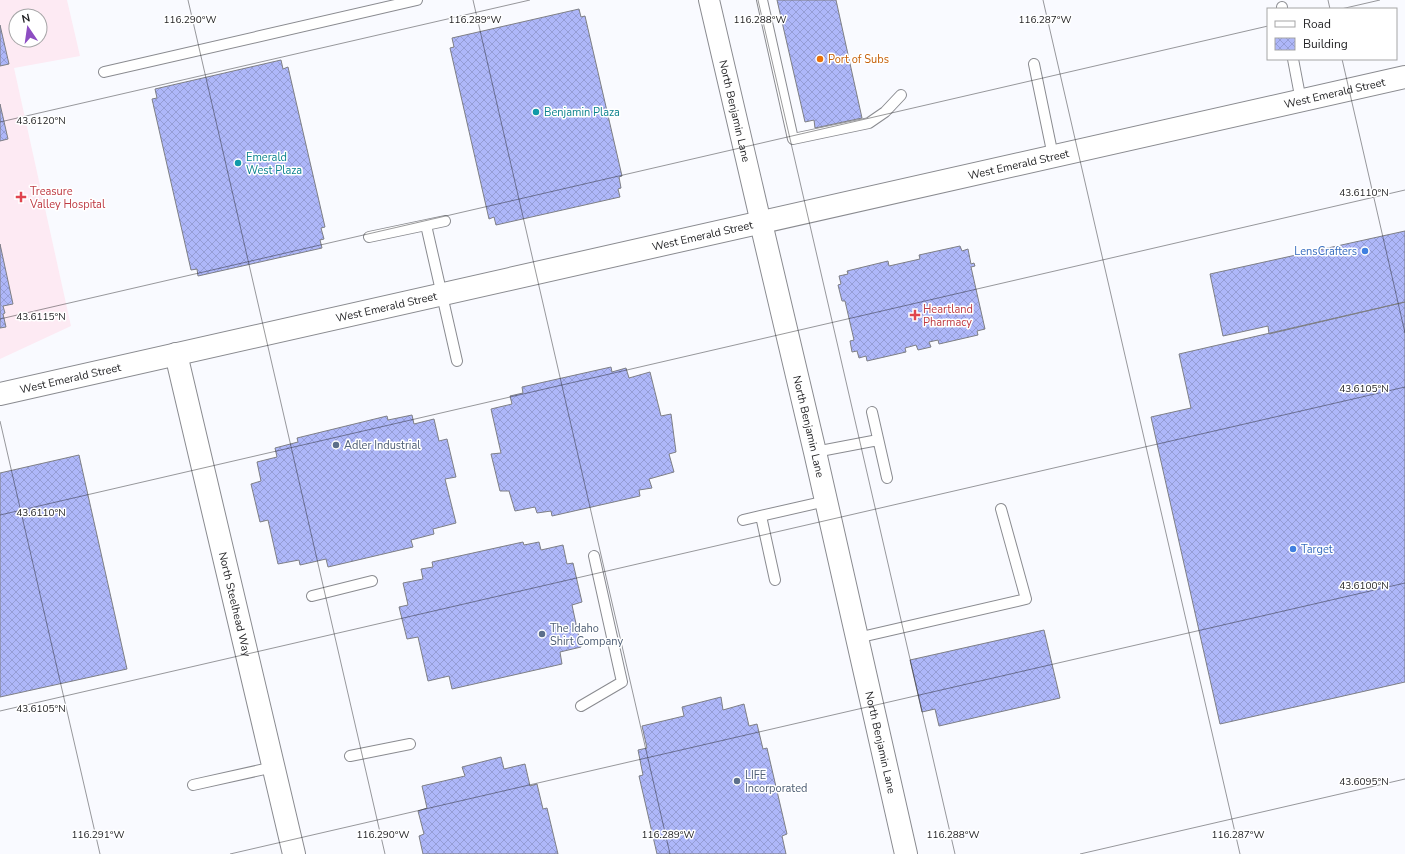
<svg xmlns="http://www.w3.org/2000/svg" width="1405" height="854" font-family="'Nunito Sans',sans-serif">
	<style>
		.medical { fill: #fdeaf3; fill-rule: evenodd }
		.building { fill: url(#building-cross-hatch); stroke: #7e7f85 }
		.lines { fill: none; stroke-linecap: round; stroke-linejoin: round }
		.service-casing { stroke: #8a8b90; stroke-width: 12 }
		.minor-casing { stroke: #8a8b90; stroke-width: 22 }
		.tertiary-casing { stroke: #8a8b90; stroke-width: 24 }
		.secondary-casing { stroke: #8a8b90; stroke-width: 24 }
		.service { stroke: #fff; stroke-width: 10 }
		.minor { stroke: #fff; stroke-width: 20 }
		.tertiary { stroke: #fff; stroke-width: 22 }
		.secondary { stroke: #fff; stroke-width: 22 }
		.ticks { fill: none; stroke: #1f1f21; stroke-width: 1; stroke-opacity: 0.45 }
		.food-dot { fill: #e8710a; stroke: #fff; stroke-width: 1.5 }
		.culture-dot { fill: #0f9aa8; stroke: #fff; stroke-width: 1.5 }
		.health-dot { fill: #e0444e; stroke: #fff; stroke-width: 1.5 }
		.shop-dot { fill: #3f7fe0; stroke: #fff; stroke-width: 1.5 }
		.service-dot { fill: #5c6f8a; stroke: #fff; stroke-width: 1.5 }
		.labels { text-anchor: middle; stroke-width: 3; stroke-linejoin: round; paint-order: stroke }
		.food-label { font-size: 11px; fill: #c56008; stroke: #fff; text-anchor: start }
		.street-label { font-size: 11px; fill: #1f1f21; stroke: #fff }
		.culture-label { font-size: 11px; fill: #0d838f; stroke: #fff; text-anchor: start }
		.health-label { font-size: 11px; fill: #be3a42; stroke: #fff; text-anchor: start }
		.shop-label { font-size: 11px; fill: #366cbe; stroke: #fff; text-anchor: end }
		.service-label { font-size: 11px; fill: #4e5e75; stroke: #fff; text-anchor: start }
		.ticks-label { font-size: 10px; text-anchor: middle; fill: #1f1f21; stroke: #fff; stroke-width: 3; stroke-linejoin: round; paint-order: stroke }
	</style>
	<defs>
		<pattern id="building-cross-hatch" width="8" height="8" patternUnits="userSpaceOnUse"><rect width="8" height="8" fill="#aeb7f9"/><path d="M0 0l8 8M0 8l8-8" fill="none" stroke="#959dd5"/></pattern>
	</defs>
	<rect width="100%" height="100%" fill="#f9faff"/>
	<!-- medical -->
	<path class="medical" d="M0,0H67L80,56L14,68L71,326L0,359ZM16,16H40V40H16Z"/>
	<!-- building -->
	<path class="building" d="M777,0H836L862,118L815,128L814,120L805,122Z
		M579,9L581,17L585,16L622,176L619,177L621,188L618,189L620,197L496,225L494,217L489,219L450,48L454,47L452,38Z
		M0,25L9,64L0,66Z
		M281,60L283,69L288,67L325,227L321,228L324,239L320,240L322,248L198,276L197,269L191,270L152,99L157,98L155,89Z
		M0,104L8,139L0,141Z
		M1405,231V302L1269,334L1268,326L1223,336L1210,274Z
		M0,244L13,304L3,306L5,313L3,314L6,327L0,328Z
		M960,246L962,251L968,249L971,264L974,263L975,266L971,267L985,329L977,331L978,335L939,344L938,340L929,342L931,347L918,350L916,345L905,348L906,352L867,361L866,356L859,358L857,351L852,352L850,341L854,340L845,301H842L838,285L841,284L839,276L848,274L847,271L888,261L889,266L920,259L919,255Z
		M1405,302V682L1220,724L1151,417L1191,408L1179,354Z
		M611,367L612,372L626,368L629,378L650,372L661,416L671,414L676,452L669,454L674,472L649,479L652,488L639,490L640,496L552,516L551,511L537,513L535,507L515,511L509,491H500L491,454L501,453L491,409L512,404L510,396L523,393L522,387Z
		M412,415L414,424L434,419L439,441L447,439L456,477L445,479L456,523L433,529L434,534L411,540L413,547L328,567L326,559L300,565L299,560L278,564L268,520L260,522L251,484L261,481L257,462L277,457L275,448L298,442L297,438L387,416L388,420Z
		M79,455L127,669L0,697V473Z
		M523,542L524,545L539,542L541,550L563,545L567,564L573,563L582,602L572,605L581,647L560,652L562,664L452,689L449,676L428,681L418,637L407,639L399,607L408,605L403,583L423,579L421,569L433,567L432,562Z
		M1044,630L1060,698L939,726L935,709L922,712L910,660Z
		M721,697L723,710L744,704L749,726L757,724L763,749L767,748L787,834L782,836L786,854H657L639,776L643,775L638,750L647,748L642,726L684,716L682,707Z
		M501,757L504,769L525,764L530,786L537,784L543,809L547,808L558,854H423L419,836L424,834L418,811L427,808L422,786L465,776L462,767Z"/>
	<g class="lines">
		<defs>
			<path id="service" d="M762,0L793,139L869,123L885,112L901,95
				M1282,7V9
				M1293,59L1301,101
				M1034,64L1053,156
				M104,72L417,0
				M426,225L457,361
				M369,237L445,221
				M872,412L887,478
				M815,452L878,440
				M761,516L775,580
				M743,520L826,501
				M312,596L372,581
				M857,638L1026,599L1001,509
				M581,706L622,682L594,556
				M350,756L410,744
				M193,785L274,767"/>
			<g id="minor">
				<path id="s1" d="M709,0L761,223"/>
			</g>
			<g id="tertiary">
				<path id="s2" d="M761,223L815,452L906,854"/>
				<path id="s3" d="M176,354L294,854"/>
			</g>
			<g id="secondary">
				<path id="s4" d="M0,394L1405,77"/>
			</g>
		</defs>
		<!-- service casing -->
		<use href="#service" class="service-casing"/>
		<!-- minor casing -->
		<use href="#minor" class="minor-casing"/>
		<!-- tertiary casing -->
		<use href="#tertiary" class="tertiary-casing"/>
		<!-- secondary casing -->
		<use href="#secondary" class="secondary-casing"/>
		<!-- service -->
		<use href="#service" class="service"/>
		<!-- minor -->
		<use href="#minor" class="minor"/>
		<!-- tertiary -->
		<use href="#tertiary" class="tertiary"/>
		<!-- secondary -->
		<use href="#secondary" class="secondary"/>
	</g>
	<!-- ticks -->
	<path class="ticks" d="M188,0L385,854M473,0L670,854M758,0L955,854M1043,0L1240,854M1328,0L1330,9M1341,9L1380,0M1342,59L1405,333M0,122L530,0M0,319L1268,26M0,421L100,854M0,515L1405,190M0,711L1405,387M230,854L1405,583M1080,854L1405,779"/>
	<!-- markers -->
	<circle class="food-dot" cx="820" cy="59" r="4"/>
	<g class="culture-dot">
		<circle cx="536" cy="112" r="4"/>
		<circle cx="238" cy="163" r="4"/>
	</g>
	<g class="health-dot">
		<path d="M19 191h4v4h4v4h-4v4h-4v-4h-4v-4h4z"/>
		<path d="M913 309h4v4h4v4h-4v4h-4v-4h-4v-4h4z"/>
	</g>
	<g class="shop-dot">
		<circle cx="1365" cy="251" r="4"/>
		<circle cx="1293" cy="549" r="4"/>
	</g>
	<g class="service-dot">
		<circle cx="336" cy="445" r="4"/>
		<circle cx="542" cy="634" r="4"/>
		<circle cx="737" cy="781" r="4"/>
	</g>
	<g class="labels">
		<!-- food labels -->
		<g class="food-label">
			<text x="828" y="63">Port of Subs</text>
		</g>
		<!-- street labels -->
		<g class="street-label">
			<text dy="4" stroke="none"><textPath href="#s4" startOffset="1368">West Emerald Street</textPath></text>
			<text dy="4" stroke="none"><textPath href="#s1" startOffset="114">North Benjamin Lane</textPath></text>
			<text dy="4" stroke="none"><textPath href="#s4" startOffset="1044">West Emerald Street</textPath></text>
			<text dy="4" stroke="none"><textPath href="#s4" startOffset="720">West Emerald Street</textPath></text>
			<text dy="4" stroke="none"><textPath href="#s4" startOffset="396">West Emerald Street</textPath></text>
			<text dy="4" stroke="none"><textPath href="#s4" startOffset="72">West Emerald Street</textPath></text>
			<text dy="4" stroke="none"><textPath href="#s2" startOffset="209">North Benjamin Lane</textPath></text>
			<text dy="4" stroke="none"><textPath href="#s3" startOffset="257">North Steelhead Way</textPath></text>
			<text dy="4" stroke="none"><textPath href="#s2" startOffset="533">North Benjamin Lane</textPath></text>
		</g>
		<!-- culture labels -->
		<g class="culture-label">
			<text x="544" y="116">Benjamin Plaza</text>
			<text x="246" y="161">Emerald<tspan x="246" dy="13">West Plaza</tspan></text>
		</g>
		<!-- health labels -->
		<g class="health-label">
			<text x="30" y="195">Treasure<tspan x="30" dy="13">Valley Hospital</tspan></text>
			<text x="923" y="313">Heartland<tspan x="923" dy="13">Pharmacy</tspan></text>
		</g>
		<!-- shop labels -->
		<g class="shop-label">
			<text x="1357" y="255">LensCrafters</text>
			<text x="1301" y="553" text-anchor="start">Target</text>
		</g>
		<!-- service labels -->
		<g class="service-label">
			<text x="344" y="449">Adler Industrial</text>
			<text x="550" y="632">The Idaho<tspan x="550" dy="13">Shirt Company</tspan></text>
			<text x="745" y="779">LIFE<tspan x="745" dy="13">Incorporated</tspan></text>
		</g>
	</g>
	<g class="ticks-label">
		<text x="190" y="23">116.290°W</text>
		<text x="475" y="23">116.289°W</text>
		<text x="760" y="23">116.288°W</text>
		<text x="1045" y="23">116.287°W</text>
		<text x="41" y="124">43.6120°N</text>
		<text x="1364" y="196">43.6110°N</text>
		<text x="41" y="320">43.6115°N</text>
		<text x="1364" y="392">43.6105°N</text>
		<text x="41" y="516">43.6110°N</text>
		<text x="1364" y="589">43.6100°N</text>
		<text x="41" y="712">43.6105°N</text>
		<text x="1364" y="785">43.6095°N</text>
		<text x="98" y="838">116.291°W</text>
		<text x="383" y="838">116.290°W</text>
		<text x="668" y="838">116.289°W</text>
		<text x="953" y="838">116.288°W</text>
		<text x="1238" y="838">116.287°W</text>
	</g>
	<!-- legend -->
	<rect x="1267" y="8" width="130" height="52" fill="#ffffff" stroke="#a5a5a6"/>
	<rect x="1275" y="21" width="20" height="6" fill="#ffffff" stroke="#a5a5a6"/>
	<text x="1303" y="28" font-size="12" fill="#1f1f21">Road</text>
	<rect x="1275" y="38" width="20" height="12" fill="url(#building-cross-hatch)" stroke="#a5a5a6"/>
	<text x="1303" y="48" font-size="12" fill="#1f1f21">Building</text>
	<!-- north arrow -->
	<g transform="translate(28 28) rotate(347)"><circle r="19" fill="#ffffff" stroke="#a5a5a6"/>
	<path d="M0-3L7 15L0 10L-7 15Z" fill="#8d4dc2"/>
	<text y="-6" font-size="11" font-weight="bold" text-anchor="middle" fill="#1f1f21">N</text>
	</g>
</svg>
